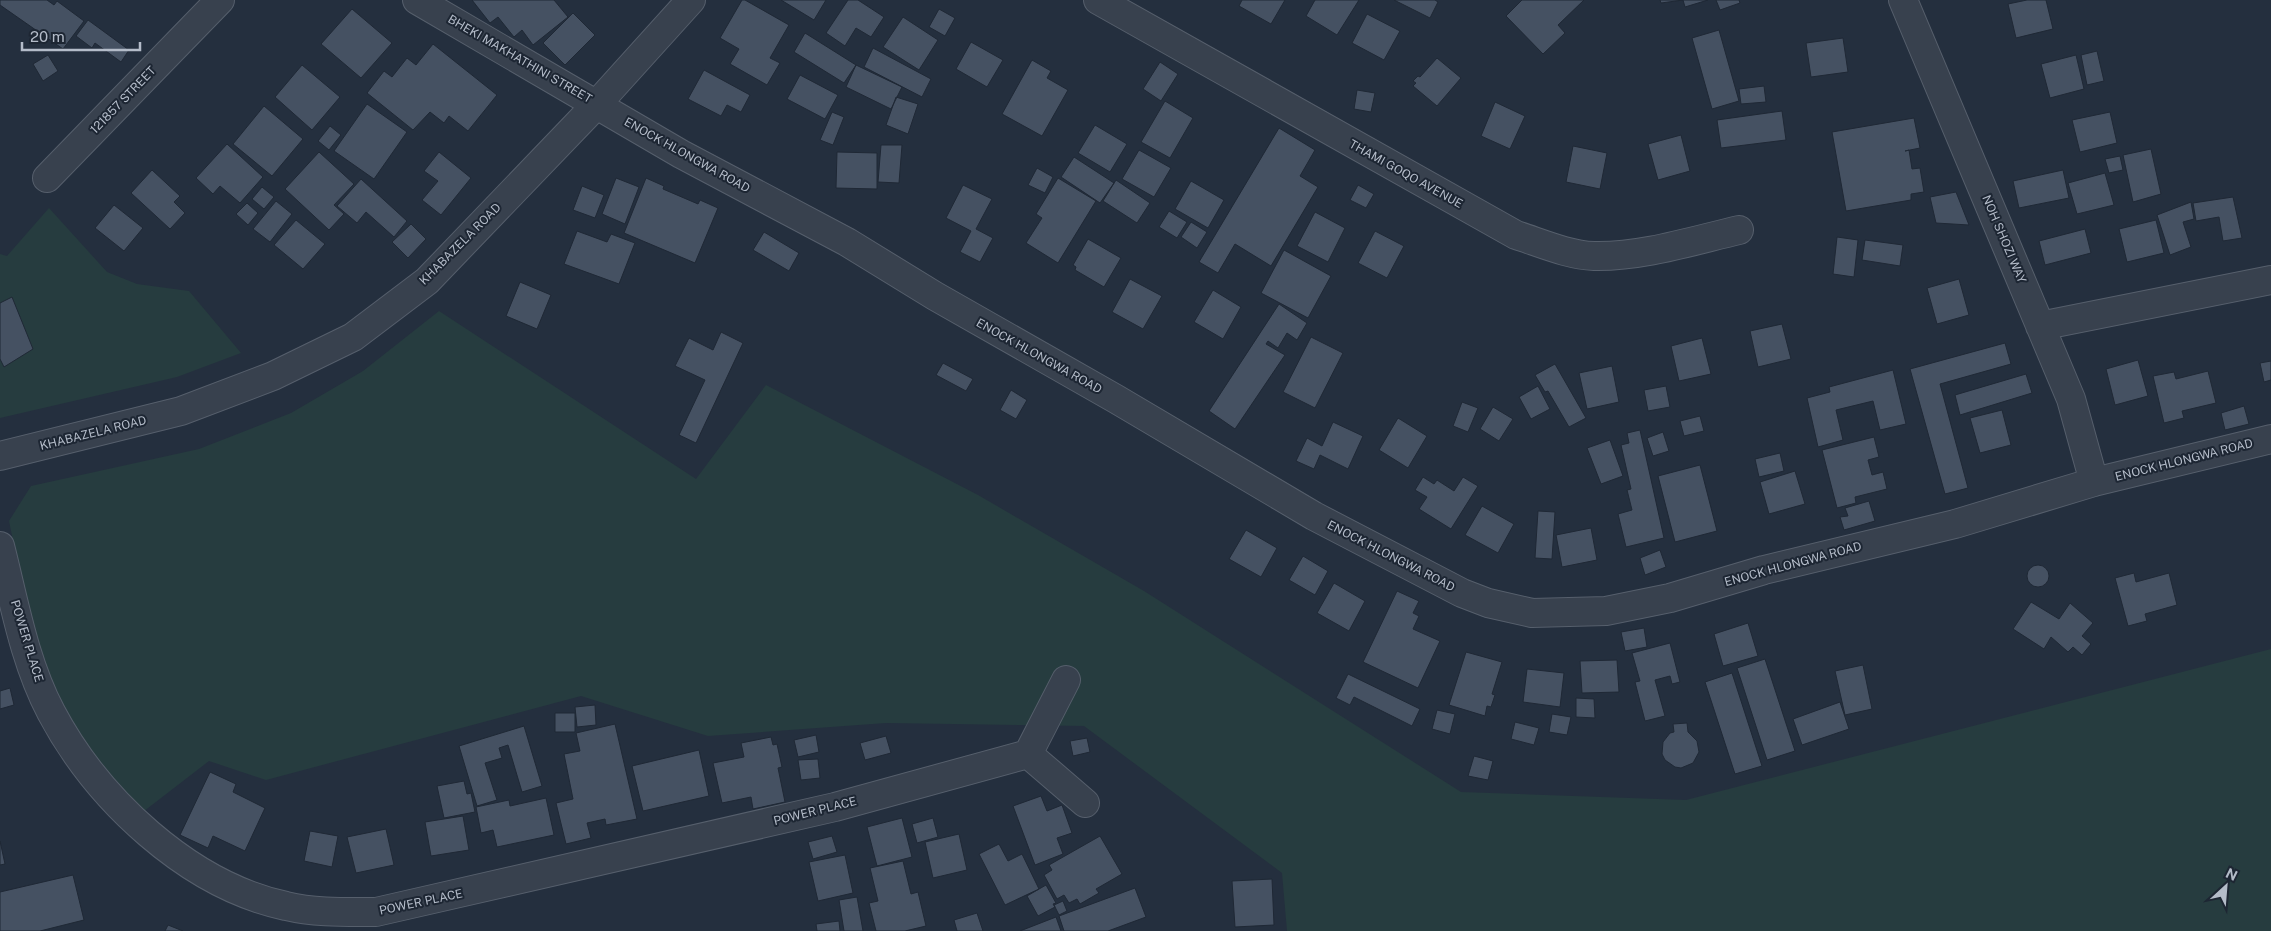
<svg xmlns="http://www.w3.org/2000/svg" width="2271" height="931" font-family="'Public Sans',sans-serif">
	<style>
		.green { fill: #263c3f }
		.building { fill: #455162; stroke: #1f2835 }
		.lines { fill: none; stroke-linecap: round; stroke-linejoin: round }
		.minor-casing { stroke: #565f6c; stroke-width: 30 }
		.minor { stroke: #38414e; stroke-width: 28 }
		.labels { text-anchor: middle; stroke-width: 4; stroke-linejoin: round; paint-order: stroke }
		.street-label { font-size: 12px; fill: #b4bcc9; stroke: #1d2633 }
	</style>
	<rect width="100%" height="100%" fill="#242f3e"/>
	<!-- green -->
	<path class="green" d="M49,208L107,272L137,284L189,291L241,353L177,377L0,418V254L7,256Z
		M439,311L696,479L766,385L978,495L1144,591L1461,792L1686,800L2271,649V931H1287L1282,873L1084,726L886,723L708,736L581,696L266,780L209,761L139,815L87,749L51,689L24,594L9,521L31,486L199,449L291,413L363,371Z"/>
	<!-- building -->
	<path class="building" d="M0,0H47L54,5L57,1L84,21L63,49L0,5Z
		M472,0H554L568,17L533,45L522,30L514,37L498,17L490,23Z
		M742,0H745L789,25L770,58L780,63L767,85L730,64L739,49L720,38Z
		M781,0H826L814,20Z
		M848,0H858L884,17L871,37L856,28L845,46L826,33Z
		M1242,0H1285L1271,24L1239,6Z
		M1315,0H1359L1337,35L1306,16Z
		M1394,0H1435L1438,2L1430,18Z
		M1522,0H1584L1558,25L1565,33L1543,54L1506,16Z
		M1660,0H1708L1685,7L1683,0L1661,3Z
		M1716,0H1739L1740,3L1720,10Z
		M2027,0H2046L2053,29L2016,38L2008,4Z
		M352,9L392,43L361,78L321,44Z
		M939,9L955,18L945,36L929,27Z
		M573,13L595,35L565,65L543,43Z
		M1367,14L1400,31L1384,60L1352,43Z
		M903,17L938,40L919,70L883,47Z
		M88,20L129,50L121,62L95,43L92,48L76,36Z
		M1719,30L1739,101L1712,109L1692,38Z
		M805,33L856,65L844,83L794,52Z
		M1843,38L1848,72L1811,77L1806,43Z
		M971,42L1003,60L987,87L956,69Z
		M433,44L497,95L468,131L449,116L444,123L430,112L413,130L367,93L384,71L392,77L407,58L416,65Z
		M873,48L931,79L922,97L864,67Z
		M2097,51L2104,81L2087,85L2081,55Z
		M48,55L58,71L43,81L33,64Z
		M2076,55L2084,89L2050,98L2041,64Z
		M1437,58L1461,78L1437,106L1413,86L1416,83L1413,81L1418,76L1420,77Z
		M1032,60L1051,71L1047,78L1068,90L1042,136L1002,114Z
		M1160,62L1178,74L1161,101L1143,89Z
		M302,65L340,97L312,130L275,97Z
		M856,65L902,87L891,109L846,87Z
		M704,70L750,95L741,112L727,105L721,116L688,99Z
		M800,75L838,95L825,119L787,99Z
		M1764,86L1766,102L1741,104L1739,89Z
		M1357,90L1375,93L1371,112L1354,109Z
		M896,97L918,104L908,134L886,125Z
		M1165,101L1193,118L1170,158L1141,142Z
		M1495,102L1525,116L1510,149L1481,136Z
		M367,104L407,132L374,179L334,151Z
		M264,106L303,139L272,176L233,144Z
		M1782,111L1786,140L1721,148L1717,120Z
		M832,112L844,117L833,145L820,140Z
		M2110,112L2117,143L2080,152L2072,120Z
		M1914,118L1920,148L1905,151L1909,150L1912,169L1920,168L1924,192L1911,194V200L1846,211L1832,132Z
		M1095,125L1127,144L1110,172L1078,153Z
		M330,126L341,135L329,150L318,141Z
		M1279,128L1315,150L1300,176L1318,187L1271,266L1235,244L1218,273L1199,262Z
		M1681,135L1690,171L1658,180L1648,144Z
		M227,144L263,177L240,203L220,186L213,194L196,178Z
		M881,145H902L899,183L878,182Z
		M1573,146L1607,153L1600,189L1566,182Z
		M2151,149L2161,194L2133,202L2123,155Z
		M1139,150L1171,168L1154,197L1122,179Z
		M319,152L354,184L334,205L344,214L329,230L285,189Z
		M439,152L471,178L441,215L422,200L438,181L424,171Z
		M837,152L877,153V189L836,188Z
		M2120,156L2123,170L2109,173L2105,159Z
		M1074,157L1114,183L1100,203L1061,177Z
		M1037,168L1053,177L1045,193L1028,185Z
		M152,170L180,196L174,202L185,213L170,229L131,193Z
		M2063,170L2069,198L2019,208L2013,181Z
		M2105,173L2114,205L2077,214L2068,183Z
		M616,178L639,187L625,224L602,214Z
		M646,178L664,186L663,189L698,204L700,200L718,208L695,263L624,233Z
		M1058,178L1096,201L1058,263L1026,243L1042,218L1036,214Z
		M361,179L407,221L394,237L366,212L357,223L337,206Z
		M1116,180L1150,203L1137,223L1103,201Z
		M1191,181L1224,200L1208,228L1175,209Z
		M963,185L992,199L976,229L993,238L980,262L960,252L971,231L946,218Z
		M1358,185L1374,194L1366,208L1350,200Z
		M582,186L604,195L595,218L573,210Z
		M262,187L274,197L264,209L252,199Z
		M1956,192L1969,225L1936,223L1930,197Z
		M2233,197L2242,238L2223,241L2219,217L2196,221L2193,203Z
		M276,201L292,214L270,242L253,229Z
		M2191,202L2194,219L2183,222L2191,247L2170,255L2157,215Z
		M247,203L258,213L248,225L236,214Z
		M114,205L143,228L124,251L95,228Z
		M1169,211L1187,222L1177,238L1159,227Z
		M1315,212L1345,228L1328,262L1297,246Z
		M296,220L325,244L303,269L274,245Z
		M2156,220L2164,253L2127,262L2119,229Z
		M1191,222L1207,232L1197,248L1181,237Z
		M411,224L426,239L408,258L392,242Z
		M2085,229L2091,253L2045,265L2039,241Z
		M577,231L607,242L611,234L635,243L619,284L564,264Z
		M1375,231L1404,246L1387,278L1358,263Z
		M764,232L799,253L789,271L753,250Z
		M1837,237L1858,240L1854,277L1833,274Z
		M1088,239L1121,258L1104,287L1075,270L1076,267L1073,265Z
		M1865,240L1903,245L1900,266L1862,260Z
		M1284,250L1331,276L1308,318L1261,293Z
		M1130,279L1162,296L1143,329L1112,312Z
		M1959,279L1969,315L1937,324L1927,288Z
		M520,282L551,295L537,329L506,316Z
		M1213,290L1241,307L1223,339L1194,322Z
		M12,297L33,349L4,367L0,359V303Z
		M1279,304L1307,323L1297,340L1287,333L1278,348L1268,341L1266,344L1285,355L1235,429L1209,411Z
		M1782,324L1791,359L1758,367L1750,331Z
		M721,332L743,343L696,443L679,435L705,380L675,366L689,338L713,350Z
		M1311,337L1343,353L1315,408L1283,392Z
		M1702,338L1711,374L1679,381L1671,346Z
		M2005,343L2011,364L1940,384L1968,488L1945,494L1910,369Z
		M2138,360L2148,396L2115,405L2106,369Z
		M2271,361V380L2264,382L2260,363Z
		M943,363L973,379L966,391L936,375Z
		M1555,364L1586,418L1569,427L1548,391L1545,392L1535,375Z
		M1612,366L1619,402L1587,409L1579,373Z
		M1893,370L1906,424L1880,430L1873,401L1836,410L1843,440L1818,447L1807,398L1830,392L1829,387Z
		M2208,371L2216,403L2182,411L2184,418L2164,423L2153,376L2174,372L2176,379Z
		M2026,374L2032,393L1960,415L1955,395Z
		M1538,386L1550,409L1531,419L1519,397Z
		M1666,386L1670,407L1648,411L1644,390Z
		M1011,390L1027,400L1016,419L1000,410Z
		M1462,402L1478,408L1468,432L1453,426Z
		M2244,406L2249,424L2225,430L2221,413Z
		M1493,407L1513,419L1499,441L1480,429Z
		M2002,410L2011,445L1980,453L1970,418Z
		M1700,416L1704,431L1684,436L1680,421Z
		M1398,418L1427,436L1408,468L1379,450Z
		M1333,422L1363,436L1348,469L1320,455L1314,469L1296,461L1307,438L1322,446Z
		M1640,430L1664,538L1626,547L1618,514L1632,510L1627,490L1631,489L1621,445L1629,443L1627,433Z
		M1663,432L1669,451L1653,456L1647,438Z
		M1874,437L1879,457L1868,460L1872,475L1883,472L1887,489L1855,497L1856,503L1837,508L1822,450Z
		M1610,440L1623,476L1601,484L1587,448Z
		M1780,453L1784,471L1759,477L1755,459Z
		M1700,465L1717,531L1675,542L1658,476Z
		M1795,471L1805,504L1769,514L1760,482Z
		M1423,477L1434,484L1437,480L1454,491L1463,477L1478,486L1451,529L1419,509L1427,497L1415,490Z
		M1869,501L1875,521L1844,530L1840,517L1848,516L1845,508Z
		M1482,506L1514,524L1498,553L1465,535Z
		M1538,511L1555,512L1552,559L1535,558Z
		M1591,528L1597,560L1562,567L1556,535Z
		M1246,530L1277,548L1261,577L1229,559Z
		M1660,550L1666,567L1645,575L1640,558Z
		M1303,556L1328,571L1315,595L1289,580Z
		M2027 576a11 11 0 1 1 22 0a11 11 0 1 1-22 0Z
		M2134,573L2136,582L2169,573L2177,605L2145,614L2147,621L2128,626L2115,578Z
		M1334,583L1365,601L1349,631L1317,613Z
		M1397,591L1419,601L1413,613L1419,616L1413,629L1440,641L1418,688L1363,662Z
		M2031,602L2059,619L2070,603L2093,623L2082,636L2091,644L2082,655L2073,647L2068,652L2051,637L2044,649L2013,629Z
		M1748,623L1758,656L1723,666L1714,634Z
		M1644,628L1647,647L1625,651L1621,632Z
		M1670,643L1680,682L1672,684L1670,676L1655,680L1665,716L1645,721L1635,682L1640,681L1632,653Z
		M1466,652L1502,662L1492,694L1495,695L1491,707L1487,706L1485,716L1449,705Z
		M1765,659L1795,751L1767,760L1737,668Z
		M1617,660L1619,692L1582,693L1580,661Z
		M1863,665L1872,709L1845,715L1835,671Z
		M1527,669L1564,673L1560,707L1523,702Z
		M1732,673L1762,766L1735,774L1705,682Z
		M1348,674L1420,709L1412,726L1354,697L1350,705L1336,698Z
		M10,688L14,705L0,709V691Z
		M1576,698L1594,699L1595,718L1576,717Z
		M1840,702L1849,729L1802,745L1793,719Z
		M595,705L596,725L577,727L575,707Z
		M1437,710L1455,714L1450,734L1432,729Z
		M555,713H575V732H555Z
		M1552,714L1571,717L1567,735L1549,732Z
		M1515,722L1539,728L1534,745L1511,739Z
		M1687,723L1688,732L1697,741L1699,752L1693,763L1681,768L1675,767L1665,760L1662,754L1663,742L1670,733L1674,732L1673,724Z
		M615,724L637,819L606,825L605,819L587,823L591,838L566,844L556,803L573,799L564,754L580,751L576,733Z
		M524,726L542,786L522,792L508,745L499,748L502,758L485,763L497,800L477,806L459,746Z
		M816,735L819,752L798,757L794,740Z
		M886,736L891,753L865,760L860,743Z
		M771,737L773,745L777,744L782,767L778,768L785,802L753,809L751,797L722,803L713,763L744,757L741,743Z
		M1087,738L1090,752L1073,756L1070,741Z
		M699,750L709,796L643,811L632,766Z
		M1474,756L1493,761L1488,780L1468,776Z
		M818,759L820,778L801,780L798,760Z
		M210,772L236,784L233,792L265,808L245,851L213,836L208,848L180,835Z
		M464,781L467,794L471,793L475,812L444,818L437,786Z
		M1041,796L1047,811L1062,805L1072,833L1057,838L1063,854L1035,865L1013,806Z
		M546,798L554,835L497,847L493,830L481,833L476,807L509,800L510,806Z
		M463,816L469,850L431,856L425,822Z
		M902,818L912,857L877,866L867,827Z
		M933,818L938,837L917,843L912,824Z
		M386,829L394,865L356,873L347,837Z
		M310,831L338,836L332,867L304,861Z
		M959,834L967,870L933,878L925,842Z
		M832,836L837,852L813,859L808,842Z
		M1100,836L1122,874L1096,889L1099,893L1080,904L1077,899L1069,903L1064,895L1057,899L1044,875L1052,870L1049,865Z
		M0,841L5,864L0,865Z
		M999,844L1008,861L1022,854L1039,889L1005,905L979,854Z
		M845,855L853,893L818,901L809,862Z
		M903,861L911,894L918,892L926,926L905,931H876L869,903L878,901L870,868Z
		M73,875L84,920L40,931H0V892Z
		M1272,879L1274,925L1235,927L1232,881Z
		M1046,885L1056,903L1053,904L1055,907L1038,916L1027,896Z
		M1135,888L1146,917L1108,931H1064L1059,916Z
		M857,897L863,931H844L839,900Z
		M1063,901L1067,911L1059,915L1054,905Z
		M977,913L983,931H957L954,920Z
		M1056,917L1061,931H1020Z
		M839,921L840,931H817L816,924Z
		M168,925L183,931H165Z"/>
	<g class="lines">
		<defs>
			<path id="minor" d="M417,0L681,154L847,242L935,296L1116,399L1314,516L1462,593L1488,603L1532,613L1606,611L1670,598L1764,570L1955,524L2094,482L2271,439
				M1098,0L1516,235C1541,243 1568,255 1594,256C1642,257 1692,241 1739,230
				M1903,0L2071,399L2094,482
				M47,178L220,0
				M2040,326L2271,280
				M0,456L181,411L273,376L353,337L427,281L597,104L691,0
				M0,546C14,601 24,661 51,712C97,799 188,885 286,906C315,913 346,912 376,912L835,807L1028,754L1066,680
				M1028,754L1085,803"/>
		</defs>
		<!-- minor casing -->
		<use href="#minor" class="minor-casing"/>
		<!-- minor -->
		<use href="#minor" class="minor"/>
	</g>
	<g class="labels">
		<!-- street labels -->
		<g class="street-label">
			<text transform="translate(520 59) rotate(30)" y="4">BHEKI MAKHATHINI STREET</text>
			<text transform="translate(123 100) rotate(-46)" y="4">121857 STREET</text>
			<text transform="translate(687 155) rotate(29)" y="4">ENOCK HLONGWA ROAD</text>
			<text transform="translate(1406 174) rotate(29)" y="4">THAMI GOQO AVENUE</text>
			<text transform="translate(2004 239) rotate(67)" y="4">NOH SHOZI WAY</text>
			<text transform="translate(460 244) rotate(-45)" y="4">KHABAZELA ROAD</text>
			<text transform="translate(1039 356) rotate(29)" y="4">ENOCK HLONGWA ROAD</text>
			<text transform="translate(93 433) rotate(-14)" y="4">KHABAZELA ROAD</text>
			<text transform="translate(2184 460) rotate(-14)" y="4">ENOCK HLONGWA ROAD</text>
			<text transform="translate(1391 556) rotate(27)" y="4">ENOCK HLONGWA ROAD</text>
			<text transform="translate(1793 564) rotate(-15)" y="4">ENOCK HLONGWA ROAD</text>
			<text transform="translate(27 641) rotate(73)" y="4">POWER PLACE</text>
			<text transform="translate(815 811) rotate(-14)" y="4">POWER PLACE</text>
			<text transform="translate(421 902) rotate(-12)" y="4">POWER PLACE</text>
		</g>
	</g>
	<!-- north arrow -->
	<g transform="translate(2226 886) rotate(26)" stroke="#1d2633" stroke-width="4" paint-order="stroke">
	<path d="M0-4L9 19L0 12L-9 19Z" fill="#b4bcc9"/>
	<text y="-8" font-size="14" font-weight="bold" text-anchor="middle" fill="#b4bcc9">N</text>
	</g>
	<!-- scale -->
	<path d="M22 42v8h118v-8" fill="none" stroke="#b4bcc9" stroke-width="2.5"/>
	<text x="30" y="42" font-size="15" fill="#b4bcc9" stroke="#1d2633" stroke-width="4" paint-order="stroke">20 m</text>
</svg>
